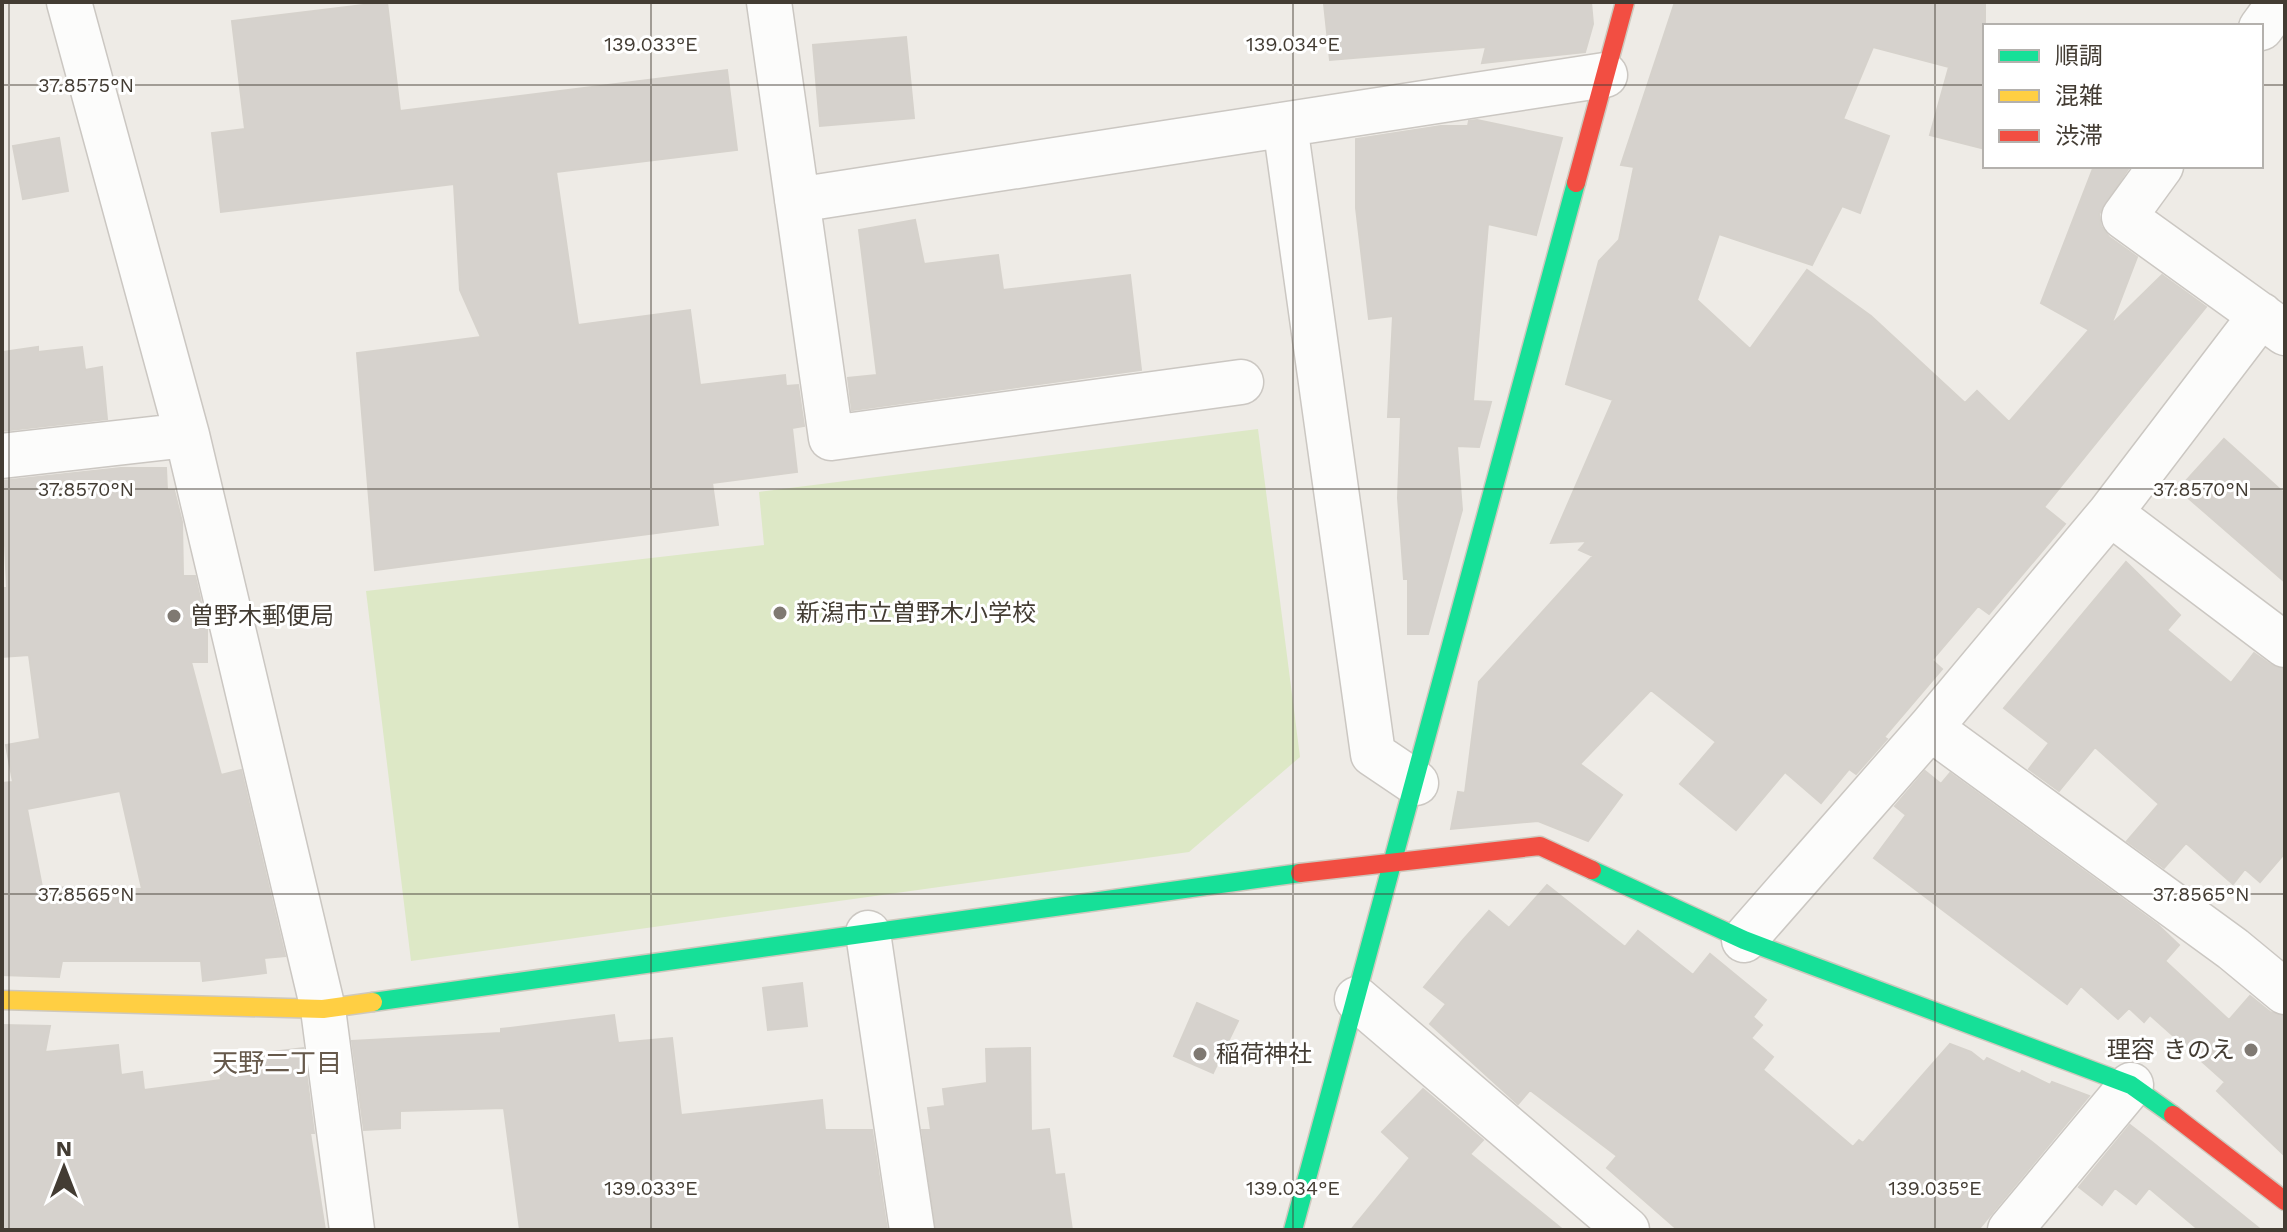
<svg xmlns="http://www.w3.org/2000/svg" width="2287" height="1232" font-family="'Work Sans','Noto Sans JP',sans-serif">
	<style>
		.green { fill: #dde8c6 }
		.building { fill: #d6d2cd; stroke: #d6d2cc; stroke-width: 2; fill-rule: evenodd }
		.lines { fill: none; stroke-linecap: round; stroke-linejoin: round }
		.street-casing { stroke: #cbc7c2; stroke-width: 47 }
		.fast-casing { stroke: #cec8bd; stroke-width: 21 }
		.slow-casing { stroke: #cec8bd; stroke-width: 21 }
		.jam-casing { stroke: #cec8bd; stroke-width: 21 }
		.street { stroke: #fcfcfb; stroke-width: 44 }
		.fast { stroke: #16e098; stroke-width: 18 }
		.slow { stroke: #ffcf43; stroke-width: 18 }
		.jam { stroke: #f24e42; stroke-width: 18 }
		.ticks { fill: none; stroke: #433c33; stroke-width: 2; stroke-opacity: 0.45 }
		.poi-dot { fill: #7f7972; stroke: #fff; stroke-width: 3 }
		.labels { text-anchor: middle; stroke-width: 6; stroke-linejoin: round; paint-order: stroke }
		.poi-label { font-size: 24px; fill: #433c33; stroke: #fff; text-anchor: start }
		.neighbourhood-label { font-size: 26px; fill: #66594b; stroke: #fff }
		.ticks-label { font-size: 20px; text-anchor: middle; fill: #433c33; stroke: #fff; stroke-width: 6; stroke-linejoin: round; paint-order: stroke }
	</style>
	<rect width="100%" height="100%" fill="#eeebe6"/>
	<!-- green -->
	<path class="green" d="M1258,429L1300,757L1189,852L411,961L366,591L764,545L759,492Z"/>
	<!-- building -->
	<path class="building" d="M387,2L400,111L727,70L737,150L556,172L578,325L690,310L700,385L785,375L786,386L798,385L804,426L792,428L797,472L712,483L718,525L375,570L357,353L481,337L460,290L454,184L221,212L212,133L245,129L232,21Z
		M1346,2H1591L1593,24L1585,52L1482,63L1486,47L1330,60L1324,4Z
		M1675,2H1985V149L1930,135L1949,67L1873,47L1843,119L1889,136L1860,213L1842,206L1812,265L1719,234L1697,300L1750,349L1807,270L1871,316L1965,403L1977,391L2009,422L2089,330L2041,303L2094,166H2130L2099,214L2101,226L2109,237L2137,257L2111,325L2162,275L2206,307L2044,507L2065,524L1989,614L1978,606L1932,660L1942,669L1884,737L1887,739L1856,774L1849,769L1821,803L1785,772L1736,830L1680,784L1716,742L1651,690L1580,764L1622,795L1588,841L1538,821L1451,829L1458,792L1465,793L1479,682L1593,556L1579,550L1587,541L1551,543L1613,400L1566,384L1599,261L1619,240L1634,167L1621,165Z
		M906,37L914,118L820,126L813,45Z
		M1477,120L1562,138L1536,235L1488,224L1473,401L1491,402L1479,447L1457,446L1462,510L1428,634H1408V579H1404L1398,498L1401,417H1388L1393,316L1369,319L1356,208V139L1441,126H1468L1469,121Z
		M59,138L68,191L23,199L13,146Z
		M915,220L924,264L998,255L1003,290L1130,275L1141,370L852,410L848,378L877,375L859,230Z
		M38,347V352L82,347L85,370L102,367L107,419L2,431V352Z
		M2224,439L2285,494V582L2186,496V481Z
		M121,468H166L167,490H174L182,522L183,576H195L207,628V662H191L221,775L241,770L285,956L264,958L266,973L203,981L201,961H62L59,977L2,975V783L13,782L6,745L40,739L29,655L2,657V588H7L2,481ZM120,791L142,889L42,887L27,809Z
		M2126,562L2180,615L2167,630L2231,683L2254,653L2271,665L2285,669V853L2260,882L2245,869L2233,884L2186,843L2164,868L2127,841L2159,804L2095,747L2059,791L2029,769L2049,743L2004,708Z
		M1925,771L1941,784L1950,773L2158,925L2179,945L2165,961L2229,1020L2250,996L2270,1012L2285,1016V1156L2217,1091L2225,1082L2150,1015L2144,1022L2129,1008L2118,1019L2081,986L2067,1004L1874,858L1906,815L1895,806Z
		M1547,885L1625,947L1638,931L1693,975L1710,954L1766,1000L1753,1017L1762,1025L1751,1038L1773,1057L1763,1070L1853,1147L1859,1140L1863,1143L1950,1044L1971,1052L1984,1062L1987,1058L2020,1074L2022,1071L2050,1085L2052,1082L2089,1096L1978,1230H1678L1607,1168L1617,1156L1530,1090L1518,1104L1430,1024L1446,1004L1424,987L1463,940L1489,911L1509,928Z
		M802,983L807,1026L768,1030L763,988Z
		M1197,1003L1238,1021L1213,1073L1174,1056Z
		M614,1015L618,1043L672,1038L681,1115L822,1100L825,1130H872L887,1230H520L504,1108L400,1111V1128L364,1130L352,1041L501,1033V1029Z
		M2,1025L50,1026L45,1052L118,1045L121,1075L142,1072L144,1090L221,1080L218,1059L303,1048L314,1133H310L325,1230H2Z
		M1030,1048L1031,1131L1049,1129L1055,1175L1064,1174L1072,1230H936L922,1130H931L928,1108L945,1106L943,1089L987,1083L986,1049Z
		M1423,1089L1483,1140L1470,1154L1563,1230H1351L1410,1158L1382,1132Z
		M2130,1125L2152,1142L2261,1230H2199L2149,1188L2136,1204L2115,1188L2102,1205L2079,1187Z"/>
	<g class="lines">
		<defs>
			<path id="street" d="M69,2L187,435L323,1009L352,1230
				M769,2L831,438L1241,382
				M2261,28L2280,2
				M1285,125L1373,754L1416,783
				M2161,166L2124,217L2285,333
				M797,200L1605,75
				M2,456L187,435
				M2110,513L2261,315
				M1930,728L2233,949L2285,992
				M868,933L912,1230
				M1744,940L1930,728L2110,513L2285,645
				M1357,999L1627,1230
				M2010,1230L2131,1085"/>
			<path id="fast" d="M1592,870L1744,940L2131,1085L2173,1115
				M373,1002L1300,873
				M1293,1230L1576,183"/>
			<path id="slow" d="M2,1000L323,1009L373,1002"/>
			<path id="jam" d="M1576,183L1625,2
				M1300,873L1540,846L1592,870
				M2173,1115L2285,1201"/>
		</defs>
		<!-- street casing -->
		<use href="#street" class="street-casing"/>
		<!-- fast casing -->
		<use href="#fast" class="fast-casing"/>
		<!-- slow casing -->
		<use href="#slow" class="slow-casing"/>
		<!-- jam casing -->
		<use href="#jam" class="jam-casing"/>
		<!-- street -->
		<use href="#street" class="street"/>
		<!-- fast -->
		<use href="#fast" class="fast"/>
		<!-- slow -->
		<use href="#slow" class="slow"/>
		<!-- jam -->
		<use href="#jam" class="jam"/>
	</g>
	<!-- ticks -->
	<path class="ticks" d="M9,2V1230M651,2V1230M1293,2V1230M1935,2V1230M2,85H1985M2261,85H2285M2,489H2285M2,894H2285"/>
	<!-- markers -->
	<g class="poi-dot">
		<circle cx="780" cy="613" r="8"/>
		<circle cx="174" cy="616" r="8"/>
		<circle cx="2251" cy="1050" r="8"/>
		<circle cx="1200" cy="1054" r="8"/>
	</g>
	<g class="labels">
		<!-- poi labels -->
		<g class="poi-label">
			<text x="796" y="621">新潟市立曽野木小学校</text>
			<text x="190" y="624">曽野木郵便局</text>
			<text x="2235" y="1058" text-anchor="end">理容 きのえ</text>
			<text x="1216" y="1062">稲荷神社</text>
		</g>
		<!-- neighbourhood labels -->
		<g class="neighbourhood-label">
			<text x="277" y="1072">天野二丁目</text>
		</g>
	</g>
	<g class="ticks-label">
		<text x="651" y="51">139.033°E</text>
		<text x="1293" y="51">139.034°E</text>
		<text x="86" y="92">37.8575°N</text>
		<text x="86" y="496">37.8570°N</text>
		<text x="2201" y="496">37.8570°N</text>
		<text x="86" y="901">37.8565°N</text>
		<text x="2201" y="901">37.8565°N</text>
		<text x="651" y="1195">139.033°E</text>
		<text x="1293" y="1195">139.034°E</text>
		<text x="1935" y="1195">139.035°E</text>
	</g>
	<!-- border -->
	<rect width="2287" height="1232" fill="none" stroke="#433c33" stroke-width="8"/>
	<!-- legend -->
	<rect x="1983" y="24" width="280" height="144" fill="#ffffff" stroke="#b4b1ad" stroke-width="2"/>
	<rect x="1999" y="50" width="40" height="12" fill="#16e098" stroke="#b4b1ad" stroke-width="2"/>
	<text x="2055" y="64" font-size="24" fill="#433c33">順調</text>
	<rect x="1999" y="90" width="40" height="12" fill="#ffcf43" stroke="#b4b1ad" stroke-width="2"/>
	<text x="2055" y="104" font-size="24" fill="#433c33">混雑</text>
	<rect x="1999" y="130" width="40" height="12" fill="#f24e42" stroke="#b4b1ad" stroke-width="2"/>
	<text x="2055" y="144" font-size="24" fill="#433c33">渋滞</text>
	<!-- north arrow -->
	<g transform="translate(64 1168)" stroke="#ffffff" stroke-width="6" paint-order="stroke">
	<path d="M0-6L14 30L0 20L-14 30Z" fill="#433c33"/>
	<text y="-12" font-size="22" font-weight="bold" text-anchor="middle" fill="#433c33">N</text>
	</g>
</svg>
